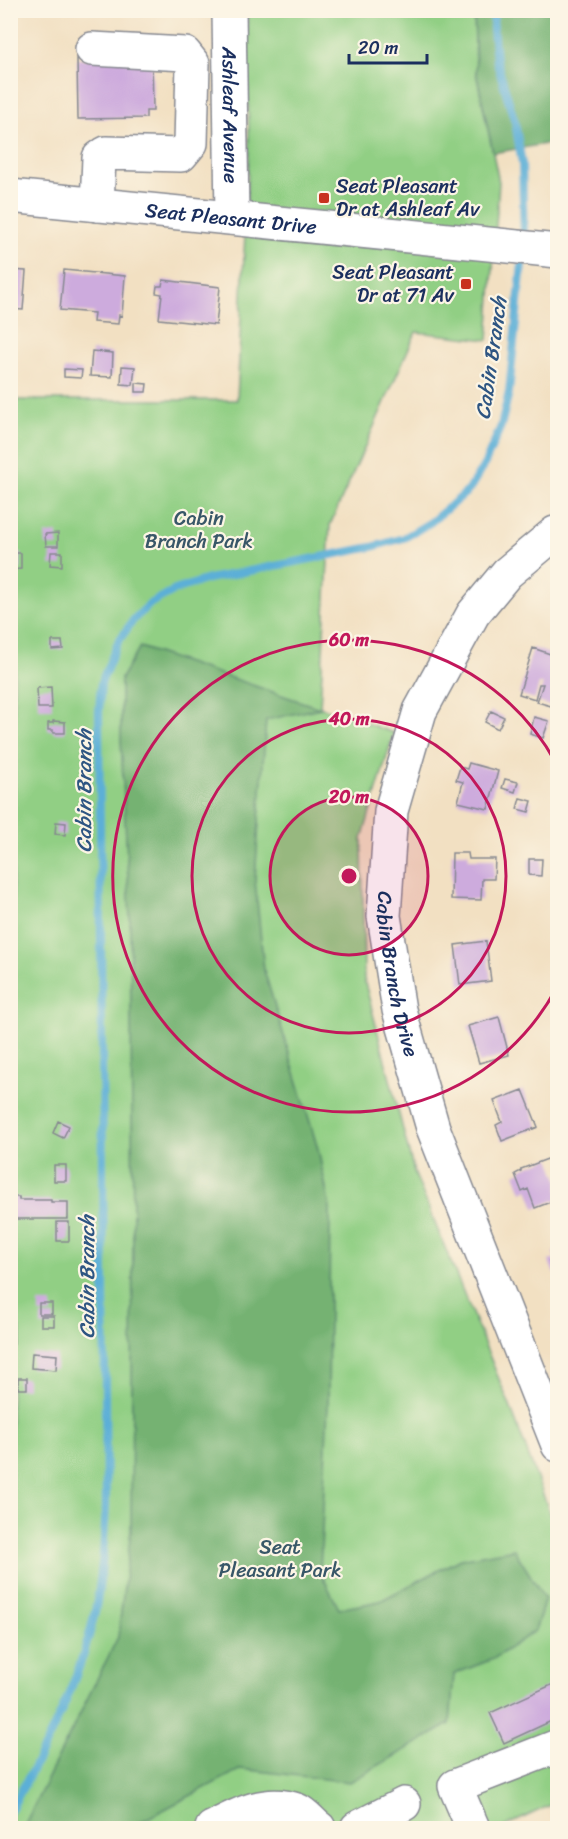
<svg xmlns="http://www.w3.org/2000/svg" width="568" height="1839" font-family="Sriracha,sans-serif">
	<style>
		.green { fill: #91cf84; stroke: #567f71; stroke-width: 1.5 }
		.forest { fill: #74b272; stroke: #487068; stroke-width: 1.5 }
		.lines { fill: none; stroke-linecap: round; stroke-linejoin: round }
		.stream { stroke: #5bafd7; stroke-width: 8 }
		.building { fill: #cdabdd }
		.minor-casing { stroke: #868890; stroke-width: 36 }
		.minor { stroke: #fff; stroke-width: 33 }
		.ring { fill: none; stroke: #c2185b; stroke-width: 3 }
		.poi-dot { fill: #c8321e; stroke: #fcf5e5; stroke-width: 2 }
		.labels { text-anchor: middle; stroke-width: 4.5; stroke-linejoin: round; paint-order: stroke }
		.street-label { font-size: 20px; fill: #1b2f5e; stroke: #fcf5e5 }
		.poi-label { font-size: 20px; fill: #1b2f5e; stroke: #fcf5e5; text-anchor: start }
		.park-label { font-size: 20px; fill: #385768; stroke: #fcf5e5 }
		.water-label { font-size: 21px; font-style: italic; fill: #2e5582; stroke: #fcf5e5 }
		.centre { fill: #c2185b; stroke: #fcf5e5; stroke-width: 3 }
		.ring-label { font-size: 18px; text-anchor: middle; font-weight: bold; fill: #c2185b; stroke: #fcf5e5; stroke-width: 4.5; stroke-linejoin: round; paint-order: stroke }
	</style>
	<rect width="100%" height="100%" fill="#fcf5e5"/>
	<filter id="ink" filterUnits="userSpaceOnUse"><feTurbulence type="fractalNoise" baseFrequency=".0167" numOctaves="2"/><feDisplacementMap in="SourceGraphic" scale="12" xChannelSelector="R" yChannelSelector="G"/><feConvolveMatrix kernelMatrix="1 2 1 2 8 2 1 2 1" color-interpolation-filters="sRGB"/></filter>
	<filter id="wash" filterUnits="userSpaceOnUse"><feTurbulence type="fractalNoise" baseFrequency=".008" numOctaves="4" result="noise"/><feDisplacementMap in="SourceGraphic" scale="24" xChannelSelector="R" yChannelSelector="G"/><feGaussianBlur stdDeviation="1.35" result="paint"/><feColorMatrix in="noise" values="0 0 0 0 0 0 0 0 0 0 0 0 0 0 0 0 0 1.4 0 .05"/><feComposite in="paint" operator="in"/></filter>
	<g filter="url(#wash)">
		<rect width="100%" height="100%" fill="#f2e0c2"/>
		<!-- green -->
		<path class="green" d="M247,11H474L476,72L499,182L488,340L416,332L330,525L320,707L394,733L362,839L364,979L414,1172L510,1406L557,1532V1802L502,1828H11V1072L15,604L13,400H237L249,150Z"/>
		<!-- forest -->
		<path class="forest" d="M474,11H557V142L493,153L476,72Z
			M140,647L320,708L266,720L255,880L264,970L318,1149L330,1208L328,1405L320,1571L339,1609L380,1601L460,1559L514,1549L545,1599L535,1631L493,1659L454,1674L450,1724L350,1782L241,1769L129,1828H23L118,1637L131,1530L133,1222L130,919L121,740V678Z"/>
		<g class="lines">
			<!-- stream -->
			<path class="stream" d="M494,10L493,28L496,59L515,122L522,164L524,239
				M10,1811C45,1748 78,1686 94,1616C102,1580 104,1543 106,1506L99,712L101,683L118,642L134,619L151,603L175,590L208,579L372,547L404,538L431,522L469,490L485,463L501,426L509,392L523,254"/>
		</g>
		<g id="blocks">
			<!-- building -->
			<path class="building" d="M152,58L153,111H146V118L78,119L77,59Z
				M10,270L26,271L23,310L10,309Z
				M64,270L125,276L122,316L119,315L118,324L93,322L94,313L60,310Z
				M163,280L220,287L216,325L159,319L162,294L156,293L157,286H162Z
				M92,351L113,353L112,377L90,376Z
				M122,366L135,367L133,385L121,384Z
				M64,369L82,370L81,378L64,377Z
				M136,383L147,384L146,392H136Z
				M58,533V546H46L45,534Z
				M51,552H62V566L50,565Z
				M10,553H21V569L10,570Z
				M52,641H62L63,649L52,650Z
				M558,642V708L537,702L543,684H539L535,699L519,694L533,648L553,655Z
				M51,687L52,708H38L37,688Z
				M491,711L504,717L498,729L485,722Z
				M534,717L549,721L543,738L530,734Z
				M53,721L65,722V733H53V730H48V723H53Z
				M469,763L498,771L488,809L458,802L463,782L456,780L460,767L467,769Z
				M505,779L518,782L515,792L502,788Z
				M520,798L532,801L529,812L517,809Z
				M56,822L66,823L65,835L55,834Z
				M452,853H468L469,859H495L494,879H482L481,900L451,899Z
				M529,859H542L541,876L529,875Z
				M486,941L491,981L460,985L455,945Z
				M499,1017L509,1055L479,1063L468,1026Z
				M523,1090L538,1127L502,1141L496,1125L502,1122L494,1101Z
				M58,1121L69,1126L63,1138L53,1133Z
				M550,1158L558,1179V1199L535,1208L528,1189L522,1192L515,1174L521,1171V1169Z
				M54,1165H66V1181H54Z
				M10,1197H19V1200H51V1202H68V1219H10Z
				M57,1222H69V1241H57Z
				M558,1251V1273L554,1274L549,1261L555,1259L553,1252Z
				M10,1285H13L14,1344H10Z
				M39,1303H52V1314H39Z
				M41,1316H54V1326H41Z
				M32,1353L57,1355L56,1370L31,1368Z
				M18,1378H27V1389H18Z
				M558,1682V1718L504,1743L490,1713Z"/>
		</g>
	</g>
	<g filter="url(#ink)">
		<use href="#blocks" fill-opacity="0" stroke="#868890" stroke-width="1.5"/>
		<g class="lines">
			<defs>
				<g id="minor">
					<path id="s1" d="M229,10L232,218"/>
					<path d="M92,49L185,54L193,64L191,143L181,155L106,153L99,158L97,205"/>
					<path id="s2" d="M10,196L558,251"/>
					<path id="s3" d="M558,533H555L507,573L473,614L420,711L391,811L384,916L399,1010L433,1128L558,1445"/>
					<path d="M212,1828C239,1814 266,1799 297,1810C305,1813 312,1823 319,1828"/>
					<path d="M357,1828L404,1804"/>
					<path d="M473,1828L455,1786L558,1746"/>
				</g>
			</defs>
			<!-- minor casing -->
			<use href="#minor" class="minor-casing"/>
			<!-- minor -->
			<use href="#minor" class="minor"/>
		</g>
	</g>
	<!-- distance rings -->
	<circle cx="349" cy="876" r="79" fill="#c2185b" fill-opacity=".12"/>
	<g class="ring">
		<circle cx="349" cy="876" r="79"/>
		<circle cx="349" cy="876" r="157"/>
		<path d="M557 987A236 236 0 1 1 557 765"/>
	</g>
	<!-- markers -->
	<g class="poi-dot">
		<rect x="318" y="192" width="12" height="12" rx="3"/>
		<rect x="460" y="278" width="12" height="12" rx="3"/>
	</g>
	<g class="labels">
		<!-- street labels -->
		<g class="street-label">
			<text dy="7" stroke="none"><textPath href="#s1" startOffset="105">Ashleaf Avenue</textPath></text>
			<text dy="7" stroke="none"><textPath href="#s2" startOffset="222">Seat Pleasant Drive</textPath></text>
			<text dy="7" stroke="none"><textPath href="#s3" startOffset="498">Cabin Branch Drive</textPath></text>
		</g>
		<!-- poi labels -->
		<g class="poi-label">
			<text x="336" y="193">Seat Pleasant<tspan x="336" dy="23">Dr at Ashleaf Av</tspan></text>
			<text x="454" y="279" text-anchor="end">Seat Pleasant<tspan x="454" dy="23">Dr at 71 Av</tspan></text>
		</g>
		<!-- park labels -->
		<g class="park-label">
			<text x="199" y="525">Cabin<tspan x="199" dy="23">Branch Park</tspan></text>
			<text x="280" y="1554">Seat<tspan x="280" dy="23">Pleasant Park</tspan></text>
		</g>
		<!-- water labels -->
		<g class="water-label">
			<text transform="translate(491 358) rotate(-82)" y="7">Cabin Branch</text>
			<text transform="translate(84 791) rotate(-90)" y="7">Cabin Branch</text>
			<text transform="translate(87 1277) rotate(-90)" y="7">Cabin Branch</text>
		</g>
	</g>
	<circle cx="349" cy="876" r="9" class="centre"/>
	<g class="ring-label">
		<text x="349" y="646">60 m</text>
		<text x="349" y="725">40 m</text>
		<text x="349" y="803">20 m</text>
	</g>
	<!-- margin -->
	<rect width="568" height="1839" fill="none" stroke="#fcf5e5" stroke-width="36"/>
	<!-- scale -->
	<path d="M349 54v9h78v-9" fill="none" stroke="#1b2f5e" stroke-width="3"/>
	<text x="358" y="54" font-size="18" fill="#1b2f5e" stroke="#fcf5e5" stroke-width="4.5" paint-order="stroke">20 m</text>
</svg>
